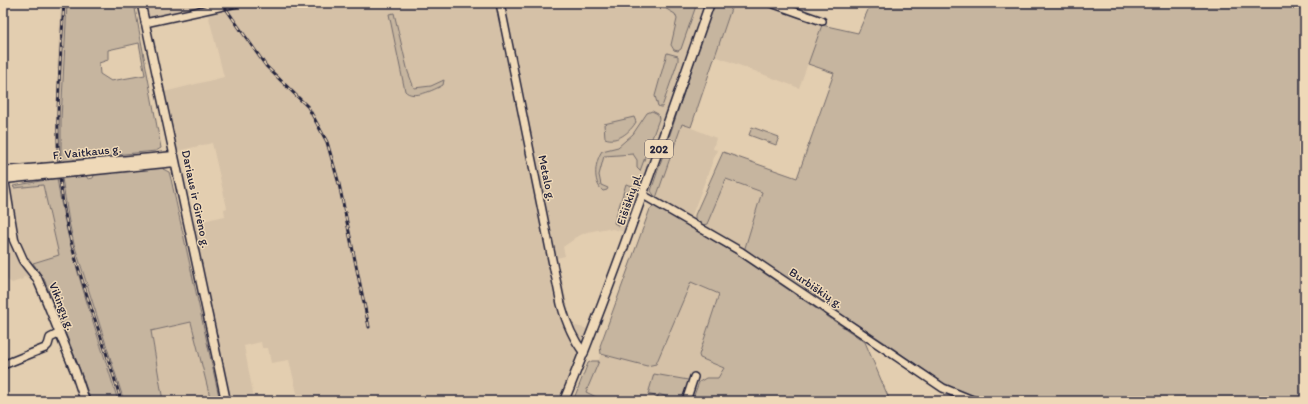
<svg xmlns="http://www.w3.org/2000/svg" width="1308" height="404" font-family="Itim,sans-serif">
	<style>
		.built { fill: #d5c1a7 }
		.green { fill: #c6b59f; stroke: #746c6d; fill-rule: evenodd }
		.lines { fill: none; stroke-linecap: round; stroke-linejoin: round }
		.minor-casing { stroke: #22223b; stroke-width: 10 }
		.major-casing { stroke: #22223b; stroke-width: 11 }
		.minor { stroke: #efd9b8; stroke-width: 7 }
		.major { stroke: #efd9b8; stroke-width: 8 }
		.rail-casing { stroke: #22223b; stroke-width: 3 }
		.rail { stroke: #efd9b8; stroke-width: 1.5; stroke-dasharray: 4.5; stroke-linecap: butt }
		.major-bridge-casing { stroke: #22223b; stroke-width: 11; stroke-linecap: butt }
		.major-bridge { stroke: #efd9b8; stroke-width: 8 }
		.labels { text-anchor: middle; stroke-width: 3; stroke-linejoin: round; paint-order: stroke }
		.shield { fill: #efd9b8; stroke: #605960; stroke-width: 1 }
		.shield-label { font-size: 11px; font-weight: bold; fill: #22223b }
		.street-label { font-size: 12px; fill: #22223b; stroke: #efd9b8 }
	</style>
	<rect width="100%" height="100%" fill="#e3ceb0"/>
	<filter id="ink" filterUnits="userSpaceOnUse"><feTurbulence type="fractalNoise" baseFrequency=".025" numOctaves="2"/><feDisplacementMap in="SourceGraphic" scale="8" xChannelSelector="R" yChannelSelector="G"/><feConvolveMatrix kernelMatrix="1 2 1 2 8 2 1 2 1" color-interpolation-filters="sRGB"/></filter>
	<g filter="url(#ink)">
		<!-- built -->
		<path class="built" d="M61,3H67L61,119V162H56L59,70L57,69Z
			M145,3H705L626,232L612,229L609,230L608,228L587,232L574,238L573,240L563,247L565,256L557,258L572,325L588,329L558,401H299L289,360L271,363L268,348H262L261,342L244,346L254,398L231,401L193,223L225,216L224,209L227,208L212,143L177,151L164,92L224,77L208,14L205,13L154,24L148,16Z
			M733,3H764L822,25L799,88L715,56Z
			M682,124L716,138L713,149L717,150L695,207L692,215L689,217L656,198Z
			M725,179L762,192L744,251L705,227Z
			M43,185L59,256L31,263L17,234L10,188Z
			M3,227L29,278L23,277V279L12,283L6,279L3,280Z
			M691,282L719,294L699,355L700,358L725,368L718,378H706L699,382L692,401H599V399L586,392L601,354L647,366L656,364Z
			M191,322L211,401H163L151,331Z"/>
		<!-- green -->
		<path class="green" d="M67,3H134L161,148L156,151L114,155V158L109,159L104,152H99L101,156L98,160L61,162V119ZM139,43L145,75L111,81L100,74L99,63L108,60V50Z
			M656,3H697L681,49L678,51L674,50L671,45L677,19L675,14Z
			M714,3H733L691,127L682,124L656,198L651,191Z
			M871,3H1305V401H990L977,399L949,387L884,342L744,251L762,192L726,179L707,224L703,225L695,221V215L723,152L797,178L834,73L808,64L822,25L858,33Z
			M394,13L408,72L414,88L431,86L444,80L443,85C434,90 413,100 405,91L389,14Z
			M667,53L678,56V61L662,107H660L658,106L655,96Z
			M652,111L658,114L659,119L640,171L637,168V160L633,154L604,156L599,175L601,185L608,188L607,190L603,191C592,182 595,161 602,151L618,147L633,134L647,113Z
			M634,117L636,122C630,132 617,143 605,138L604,124Z
			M752,127L779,137L776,145L749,135Z
			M163,166V169L169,172L171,179L220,401H211L191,322L151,331L163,401H124L74,244L69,222L62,178L85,174L88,179L93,178L95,173Z
			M57,178C68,255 96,327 118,401H91L77,362L44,279L33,263L59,255L43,185L14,188L13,186Z
			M626,184L633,186L634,189L623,221L619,226L614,223Z
			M655,206L736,254L865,342L890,401H692L699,382L706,378H718L724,368L700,358L699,355L719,294L691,282L656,364L647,366L601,354L600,346L650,209Z
			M592,361H599L586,392L600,399L599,401H573L588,363Z
			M654,374L688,380L690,382L684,401L680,398L675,400L659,394L656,400L655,396L648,394Z"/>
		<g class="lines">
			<defs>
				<path id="minor" d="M141,3L174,156
					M500,3L561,304C566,322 572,338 584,353
					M771,3L822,21
					M145,23L237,3
					M643,195L740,251L943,388L975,401
					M3,365L45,348L48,345L50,338L60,333
					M686,401L694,377"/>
				<path id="major" d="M75,165L174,156L226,401
					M3,171L41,168
					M76,172L175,162
					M3,173L14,240L23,260L37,278L43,292L75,371L85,401
					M5,179L42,175
					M3,217L10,234
					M564,401C618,270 663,136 710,3"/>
			</defs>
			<!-- minor casing -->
			<use href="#minor" class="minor-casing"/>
			<!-- major casing -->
			<use href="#major" class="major-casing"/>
			<!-- minor -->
			<use href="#minor" class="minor"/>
			<!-- major -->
			<use href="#major" class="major"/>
			<defs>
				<path id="rail" d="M64,3C60,66 53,141 63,203C74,271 103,335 121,401
					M222,3L266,66L308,107L327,142L339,184L369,327"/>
			</defs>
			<!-- rail casing -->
			<use href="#rail" class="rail-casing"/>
			<!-- rail -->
			<use href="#rail" class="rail"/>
			<defs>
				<path id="major-bridge" d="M41,168L75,165
					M42,175L76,172"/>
			</defs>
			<!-- major-bridge casing -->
			<use href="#major-bridge" class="major-bridge-casing"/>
			<!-- major-bridge -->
			<use href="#major-bridge" class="major-bridge"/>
		</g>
	</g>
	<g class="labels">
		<!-- shield labels -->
		<rect class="shield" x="645" y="140" width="28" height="18" rx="3"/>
		<g class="shield-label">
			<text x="659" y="153">202</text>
		</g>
		<!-- street labels -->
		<g class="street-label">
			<text transform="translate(87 152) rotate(-6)" y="4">F. Vaitkaus g.</text>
			<text transform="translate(547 178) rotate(78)" y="4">Metalo g.</text>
			<text transform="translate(196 199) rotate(78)" y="4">Dariaus ir Girėno g.</text>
			<text transform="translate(629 199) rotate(-71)" y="4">Eišiškių pl.</text>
			<text transform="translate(816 288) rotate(34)" y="4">Burbiškių g.</text>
			<text transform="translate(62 306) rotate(68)" y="4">Vikingų g.</text>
		</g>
	</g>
	<!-- margin -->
	<rect width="1308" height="404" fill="none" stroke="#efd9b8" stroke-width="16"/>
	<rect x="8" y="8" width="1292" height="388" fill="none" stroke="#22223b" stroke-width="1.5" filter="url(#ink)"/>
</svg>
